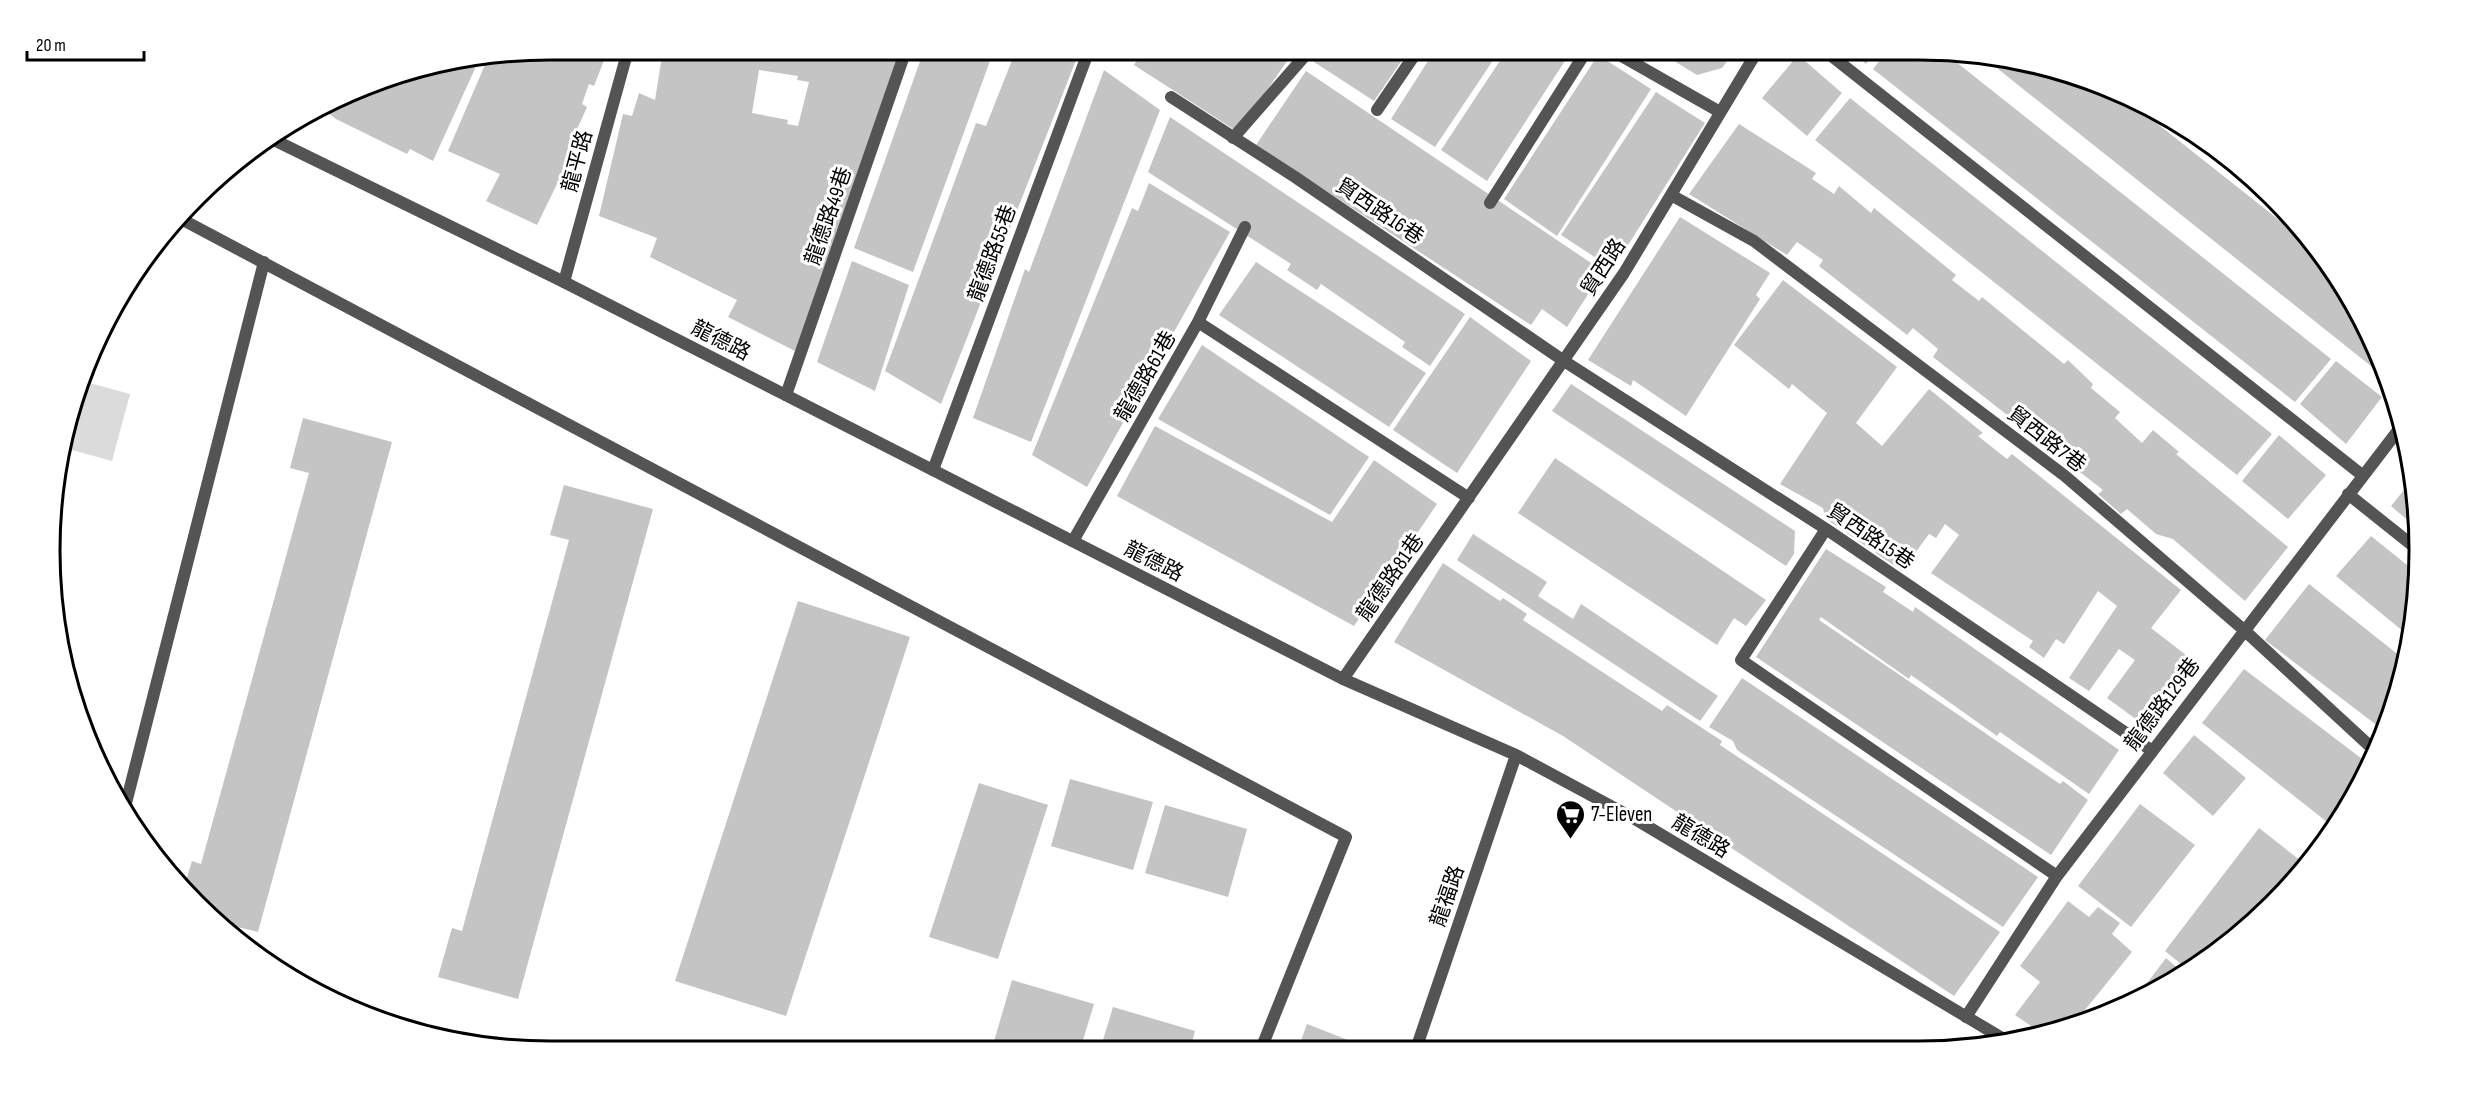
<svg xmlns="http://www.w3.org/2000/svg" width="2469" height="1101" font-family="'Sofia Sans Condensed','Noto Sans TC',sans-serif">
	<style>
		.green { fill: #dbdbdb }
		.building { fill: #c4c4c4; fill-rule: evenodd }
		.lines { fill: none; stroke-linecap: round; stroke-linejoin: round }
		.service { stroke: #545454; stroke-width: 12 }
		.minor { stroke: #545454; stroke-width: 12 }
		.labels { text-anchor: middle; stroke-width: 6; stroke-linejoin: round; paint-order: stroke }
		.street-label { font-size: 21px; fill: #000; stroke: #fff }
		.poi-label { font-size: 21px; fill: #000; stroke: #fff; text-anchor: start }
		.rim { fill: none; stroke: #000; stroke-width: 3 }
	</style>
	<rect width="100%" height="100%" fill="#fff"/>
	<!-- green -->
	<path class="green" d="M86,382L130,394L112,461L61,447Z"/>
	<!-- building -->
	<path class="building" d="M550,50H608L594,86L589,84L582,104L587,107L570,145L575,147L537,225L486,201L500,174L448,151L487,60Z
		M663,50H903L797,352L728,317L737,300L650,257L657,238L599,216L623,114L632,116L639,93L655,100ZM759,70L798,76L797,80L809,82L798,126L787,124L788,120L752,113Z
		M924,50H994L913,272L854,248Z
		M1016,50H1080L941,404L885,371L976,123L986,126Z
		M1143,50H1269L1287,61L1238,132L1134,65Z
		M1318,50H1409L1374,101L1311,60Z
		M1435,50H1500L1435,147L1391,119Z
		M1507,50H1572L1487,181L1441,150Z
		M1656,50H1735L1722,68L1697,75Z
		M1849,50H1877L1866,64Z
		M1888,50H1919L1946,54L2331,359L2295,402L1873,69Z
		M1598,55L1651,89L1557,236L1504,199Z
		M1798,55L1842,93L1807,136L1762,98Z
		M1988,61L2080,76L2121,95L2321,253L2368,329L2386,378Z
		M478,62L433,161L410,149L407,154L336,119L322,108L389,76Z
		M1104,70L1160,110L1031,442L973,418L1025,269L1029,272Z
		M1306,71L1603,271L1567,327L1542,309L1531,325L1256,145Z
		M1656,92L1705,123L1613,269L1561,235Z
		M1850,98L2272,434L2237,475L1815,140Z
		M1170,117L1465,314L1430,366L1402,347L1405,342L1321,284L1317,290L1287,270L1291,264L1148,172Z
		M1739,124L1816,173L1812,179L1834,194L1839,186L1871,213L1874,208L1956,275L1952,280L1979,301L1982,297L2064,364L2068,360L2093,384L2091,388L2120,412L2115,418L2142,443L2153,430L2179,452L2176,454L2288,547L2245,601L2173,539L2156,534L2127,509L2121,514L2098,494L2103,490L1933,357L1938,349L1913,328L1907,335L1819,266L1823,260L1797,242L1787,255L1689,194Z
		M1149,183L1230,232L1087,487L1032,455L1132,208L1138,211Z
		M1680,217L1770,273L1756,295L1760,299L1686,416L1633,380L1631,386L1588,360Z
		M852,261L909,285L875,391L817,362Z
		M1256,262L1426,373L1389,427L1219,315Z
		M1783,280L1897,367L1856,423L1882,446L1929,389L1983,433L1978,436L2007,459L2012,454L2181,590L2151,628L2195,662L2148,728L2107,698L2135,660L2119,649L2089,691L2069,678L2117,606L2098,591L2064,644L2056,639L2044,658L2029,647L2033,641L1931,573L1959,535L1945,524L1936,538L1929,534L1902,571L1825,518L1823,508L1780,484L1827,413L1792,384L1789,389L1734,345Z
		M1470,317L1531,361L1457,473L1393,430Z
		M1202,345L1369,457L1330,515L1158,419Z
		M2336,361L2382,397L2346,444L2300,404Z
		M1571,384L1795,531L1794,554L1786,566L1552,411Z
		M303,418L392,442L258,932L217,922L183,890L192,861L201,864L309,473L290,468Z
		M1155,426L1332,522L1374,460L1437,504L1354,626L1117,496Z
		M2279,435L2326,475L2288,519L2242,481Z
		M1555,458L1766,600L1746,626L1734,618L1717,645L1518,513Z
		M2412,480L2418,518V529L2391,506Z
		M564,485L653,509L518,999L438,977L452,928L462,931L569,540L550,535Z
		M1473,534L1547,582L1538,596L1573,619L1581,604L1718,696L1700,721L1457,560Z
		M2371,536L2417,573L2415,616L2410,637L2336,576Z
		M1826,549L1886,587L1883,592L1913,612L1915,607L2119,750L2089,794L2000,732L1997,736L1911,675L1909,679L1821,617L1819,620L2060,784L2063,781L2088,800L2051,855L1756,657Z
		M1443,563L1500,601L1503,598L1527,614L1523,620L1662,711L1667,705L1722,741L1720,745L2000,932L1954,996L1563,736L1394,642Z
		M2309,584L2405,660L2393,712L2383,730L2265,640Z
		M798,601L910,637L786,1016L675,981Z
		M2244,669L2366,762L2332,826L2202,723Z
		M1742,678L2038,877L2003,927L1737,750L1733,741L1709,727Z
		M2194,735L2246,778L2213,816L2163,773Z
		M1070,779L1153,802L1133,870L1051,846Z
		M979,783L1048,805L998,959L929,937Z
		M2140,804L2195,845L2131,927L2078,886Z
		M1165,805L1247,829L1228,897L1145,873Z
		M2259,828L2306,865L2224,948L2187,969L2165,951Z
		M2068,901L2089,917L2098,907L2120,923L2112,934L2132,952L2080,1016L2077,1013L2069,1024L2040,1032L2015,1015L2040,982L2020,966Z
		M2166,958L2182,972L2135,999Z
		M1012,980L1094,1004L1080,1050H1001L992,1048Z
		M1113,1007L1195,1031L1190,1050H1100Z
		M1307,1024L1353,1042L1350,1049H1298Z"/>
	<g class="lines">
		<!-- service -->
		<path class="service" d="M1611,50L1720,112
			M1824,50L2362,475
			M1171,97L1295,177L1564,361L1826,529L2151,750
			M1377,110L1418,50
			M1233,138L1310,50
			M1671,195L1754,241L2065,476L2244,630L2373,749
			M1490,203L1587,50
			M183,220L1346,837L1261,1049
			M564,282L628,50
			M1198,322L1469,498
			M786,395L906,50
			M933,470L1089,50
			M2348,494L2417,549
			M1826,529L1741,660L2057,876
			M1073,541L1198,322L1245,227
			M1343,679L1624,273L1758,50
			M124,811L264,262
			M1966,1017L2057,876L2403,424
			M377,1018L424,1030"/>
		<!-- minor -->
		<path class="minor" d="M270,138L564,282L1343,679L1516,755L1635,819L2007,1041
			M1416,1049L1516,755"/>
	</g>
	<!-- icons -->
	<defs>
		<symbol id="supermarket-pin" viewBox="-11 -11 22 30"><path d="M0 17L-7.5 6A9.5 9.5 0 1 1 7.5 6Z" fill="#000" stroke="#fff"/><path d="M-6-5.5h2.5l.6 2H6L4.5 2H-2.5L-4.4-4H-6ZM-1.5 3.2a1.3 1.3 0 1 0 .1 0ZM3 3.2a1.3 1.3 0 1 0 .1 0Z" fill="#fff"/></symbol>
	</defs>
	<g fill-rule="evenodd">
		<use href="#supermarket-pin" x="1554" y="798" width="33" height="45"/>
	</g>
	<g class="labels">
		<!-- street labels -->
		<g class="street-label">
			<text transform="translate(577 161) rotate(-75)" y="7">龍平路</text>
			<text transform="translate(1380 211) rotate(34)" y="7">貿西路16巷</text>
			<text transform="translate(828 216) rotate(-71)" y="7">龍德路49巷</text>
			<text transform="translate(992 253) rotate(-70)" y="7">龍德路55巷</text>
			<text transform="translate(1603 267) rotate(-57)" y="7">貿西路</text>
			<text transform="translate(721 340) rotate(27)" y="7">龍德路</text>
			<text transform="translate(1145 376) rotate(-60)" y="7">龍德路61巷</text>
			<text transform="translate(2047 439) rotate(38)" y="7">貿西路7巷</text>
			<text transform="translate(1871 536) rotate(34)" y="7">貿西路15巷</text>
			<text transform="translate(1154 561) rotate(27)" y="7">龍德路</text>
			<text transform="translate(1390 577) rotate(-55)" y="7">龍德路81巷</text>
			<text transform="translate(2162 704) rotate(-53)" y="7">龍德路129巷</text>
			<text transform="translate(1701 836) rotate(31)" y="7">龍德路</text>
			<text transform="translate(1447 896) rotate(-71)" y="7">龍福路</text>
		</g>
		<!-- poi labels -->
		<g class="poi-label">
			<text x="1591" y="821">7-Eleven</text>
		</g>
	</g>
	<!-- crop -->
	<path d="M0 0H2469V1101H0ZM550 60H1919A490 490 0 0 1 2409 550V551A490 490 0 0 1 1919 1041H550A490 490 0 0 1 60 551V550A490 490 0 0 1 550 60Z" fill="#fff" fill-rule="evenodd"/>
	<path class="rim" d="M550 60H1919A490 490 0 0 1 2409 550V551A490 490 0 0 1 1919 1041H550A490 490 0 0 1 60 551V550A490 490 0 0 1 550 60Z"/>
	<!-- scale -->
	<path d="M27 51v9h117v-9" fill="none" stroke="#000000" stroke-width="3"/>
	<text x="36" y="51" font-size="18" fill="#000000" stroke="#ffffff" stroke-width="4.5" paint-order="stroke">20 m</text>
</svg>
